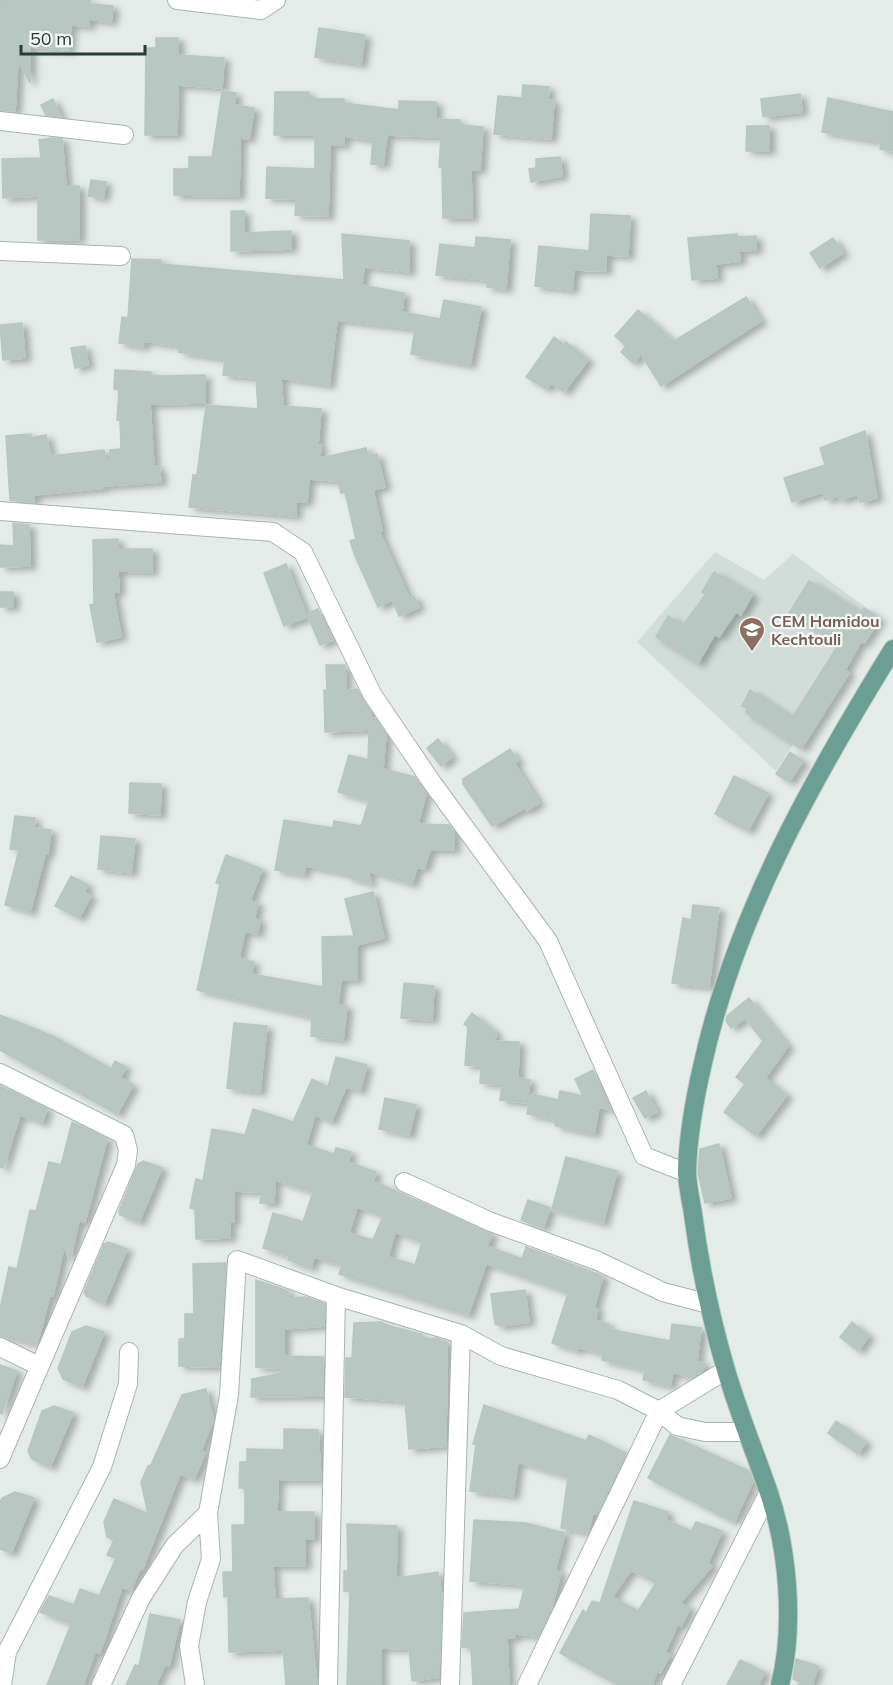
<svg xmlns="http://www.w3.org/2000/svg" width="893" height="1685" font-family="Mulish,sans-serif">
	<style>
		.built { fill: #d2dcd8 }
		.building { fill: #b9c7c2; stroke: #b7c6c0; stroke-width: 1.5; fill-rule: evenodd; filter: url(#shadow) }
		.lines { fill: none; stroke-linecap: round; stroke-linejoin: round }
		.minor-casing { stroke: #a7b4b0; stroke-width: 20 }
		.major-casing { stroke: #c2c9c7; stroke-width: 20 }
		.minor { stroke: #fff; stroke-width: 18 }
		.major { stroke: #6c9f93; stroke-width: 18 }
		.labels { text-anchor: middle; stroke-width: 4.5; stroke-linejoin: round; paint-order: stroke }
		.education-label { font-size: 16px; font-weight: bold; fill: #785e54; stroke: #f4f9f7; text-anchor: start }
	</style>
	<defs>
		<filter id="shadow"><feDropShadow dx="6" dy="3.5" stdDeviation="3" flood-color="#0004"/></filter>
	</defs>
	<rect width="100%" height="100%" fill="#e4ece9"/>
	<!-- built -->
	<path class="built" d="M715,552L764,580L793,554L879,617L845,669L849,673L801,748L793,744L776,771L637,642Z"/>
	<!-- building -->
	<path class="building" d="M0,0H91L90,4L113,6L111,22L89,19V26L71,25L69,50L30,47V83L18,60L15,111L0,110Z
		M319,28L365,35L361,64L315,57Z
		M156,38H178V55L224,58L222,88L178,85L177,135H145L146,48H156Z
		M523,85L549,87L548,100L554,101L551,139L494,134L498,96L522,98Z
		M222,91L236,93L234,105L254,108L249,139L240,138L239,196L174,195V169H189V157H212Z
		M275,92H309V99H344V103L399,110V101L436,102V119L460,120V125L483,127L480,170H471L472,218H443L442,167H439L441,137L387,135L383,165L371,164L373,140L344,136V145H330L328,216L295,215L296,199L266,198L267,167L315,169V135H274Z
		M800,94L802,112L763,117L761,99Z
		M828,98L893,112V151L880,149L881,142L822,132Z
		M53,99L61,117L46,115L41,105Z
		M747,126H769V151H746Z
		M53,138L62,139L66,186H79V240H38V196L3,198L2,159L41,158L39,140Z
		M560,157L562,176L531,182L529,169L536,168V159Z
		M91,180L106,182L103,198L88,196Z
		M231,211H244V233L291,231V249L231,251Z
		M591,214L630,216L628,256L606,255V271L574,270L572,290L535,286L539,246L589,251Z
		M342,234L409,241V272L364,267L362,285L404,293L402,312L440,319L444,300L481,307L470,365L411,354L415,329L337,320L329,385L281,378L283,406L321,409L318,445H321L320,458L366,448L368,456L377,454L385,487L373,490L382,531H379L409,598L414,596L419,607L399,616L392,600L378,607L355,556L350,541L356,539L345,492L341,493L338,481L309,479L307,502H296V516L189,507L193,475H197L206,405L258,409L256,378L223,375L225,359L179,352V346L144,341L143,347L119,343L122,317L128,318L132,259L161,260V264L344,280Z
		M737,234V237L756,236V250L739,251L740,261L716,264L717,278L692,280L688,238Z
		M476,237L510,240L506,289L487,287V280L436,275L440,244L475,248Z
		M833,238L843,253L820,268L810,253Z
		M746,297L761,321L661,386L641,354L633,363L621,352L626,346L615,336L638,310L674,341Z
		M22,323L25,358L3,360L0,325Z
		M554,337L564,345L566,342L588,360L564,392L551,383L546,389L526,377Z
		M85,346L88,365L75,368L71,348Z
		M115,370L151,372V376L205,375V403L150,404L154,467L159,466L161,482L104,486V488L34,495V502L10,500L6,436L31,434V438L46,435L51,456L104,450L106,460H110V450L121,449L120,420H117L119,390L114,389Z
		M865,431L877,498L860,502L858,494L841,500L839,496L825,500L823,492L792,502L784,478L825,465L820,448Z
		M13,523L29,525L30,566L0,567V545L14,546Z
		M118,539V549H152V572L118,571L119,592H113L121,637L97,642L90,605L94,604L93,540Z
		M286,564L307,617L284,626L264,573Z
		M714,572L752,595L741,615L736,612L719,637L715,634L698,663L656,637L668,616L683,625L706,594L702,592Z
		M809,581L860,613L864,608L880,619L864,643L861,642L845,670L849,673L801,749L746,713L747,708L742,706L750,690L792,718L839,644L789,613Z
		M0,592H13V607H0Z
		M318,609L333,640L320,645L307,614Z
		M326,665H345L346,690L357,689L371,712V718H375L386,734L383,769L415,777L426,794L418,824L449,825L454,832V850H430L424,869L417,867L412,884L368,871L371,884L347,877V874L305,866L304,875L275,870L284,820L333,828L334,821L361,826L369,801L338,792L349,755L368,760L369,730L325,732L324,690H327Z
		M438,739L452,757L441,766L427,748Z
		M510,749L518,761L514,763L539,803L526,811L525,808L492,826L463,784V779Z
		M790,752L803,761L789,782L776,774Z
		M734,776L768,793L748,831L715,814Z
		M130,783L161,784L160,815L129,813Z
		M15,816L35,818L34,828L51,830L48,854H45L30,912L5,905L19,850L10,849Z
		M101,836L135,839L131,873L98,869Z
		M226,855L262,869L250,901L258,903L254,919L260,920L257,934L245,931L239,958L254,962L251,974L323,987L322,937L354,936L345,899L373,892L384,938L357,945V980H341L338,1004L347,1006L343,1040L311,1036L312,1017L197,990L220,884L216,883Z
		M71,876L88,885L84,892L91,896L79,918L55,906Z
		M693,905L719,908L709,987L672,983L683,918L691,920Z
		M404,983L434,986L432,1020L401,1018Z
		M749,998L788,1046L765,1078L787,1095L756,1136L724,1112L745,1084L736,1077L763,1041L745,1018L731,1028L726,1021L727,1016Z
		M472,1013L496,1032L495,1041L519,1042L518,1078L530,1080L527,1103L500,1100L502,1084L480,1083L481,1066L465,1065L468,1027L464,1024Z
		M0,1015L53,1036L111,1069L115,1061L126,1067L120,1078L133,1085L117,1114L0,1050Z
		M234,1023L267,1026L260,1092L227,1088Z
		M336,1057L367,1065L360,1091L346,1087L331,1122L315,1115L306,1145L334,1154L336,1148L351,1152L348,1162L376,1172L373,1181L492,1234L487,1246L522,1259L526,1247L603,1276L594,1308L598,1309L595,1320L609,1324L608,1329L670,1341L672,1324L701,1328L697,1361L705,1364L702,1371L691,1378L673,1372L670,1386L643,1380L645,1370L602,1360L603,1354L578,1347L577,1351L552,1343L568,1293L487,1264V1261L468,1315L339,1274L342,1265L314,1257L311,1268L288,1260L289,1256L263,1248L273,1213L303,1222L313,1192L275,1180L274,1203H260L261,1192L234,1191V1222H230V1238L196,1239L195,1209L190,1208L196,1179L203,1181L212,1129L245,1135L253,1109L293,1122L312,1079L328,1087ZM357,1207L383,1216L373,1240L349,1233ZM395,1232L422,1242L415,1265L388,1257Z
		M593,1070L611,1110L599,1107L594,1134L556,1126L553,1119L527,1114L531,1094L558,1100L560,1091L583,1096L575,1079Z
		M0,1086L47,1109L42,1123L20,1115L3,1168L0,1167Z
		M646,1091L657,1112L645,1118L633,1098Z
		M385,1098L416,1105L409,1135L379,1129Z
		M72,1122L107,1139L85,1222L79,1221L70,1260L64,1247L53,1296L50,1295L37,1344L0,1336V1309L9,1267L17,1269L30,1210L36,1211L49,1162L61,1165Z
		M719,1144L731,1198L705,1203L698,1173L700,1149Z
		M566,1157L617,1171L603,1223L552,1209Z
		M143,1161L162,1168L139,1222L120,1215L119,1211L138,1164Z
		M528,1200L550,1208L543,1228L521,1220Z
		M108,1242L127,1249L104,1304L86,1296L84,1292L104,1244Z
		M226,1263L219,1367L179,1366V1339H185V1314H194L193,1264Z
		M256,1280L288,1291L289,1298L305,1297L325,1304L324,1326L284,1329V1356L323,1357V1396L251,1397L252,1379L282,1373V1368L256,1367Z
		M525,1290L529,1322L501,1326L495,1324L491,1294Z
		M381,1322L389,1326L422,1334L423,1339L437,1338L447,1342L446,1446L409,1449L405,1401L345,1397L346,1358H352L354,1323Z
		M852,1322L869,1336L858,1351L840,1337Z
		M86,1326L104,1332L82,1387L63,1379L58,1368L72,1332Z
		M0,1365L17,1371L2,1414L0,1413Z
		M206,1389L213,1420L201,1451L205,1453L194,1479L180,1474L142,1570L140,1569L131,1590L122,1587L100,1653L95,1652L83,1685H47L71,1624L40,1612L49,1596L74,1605L80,1589L99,1596L116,1558L107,1555L114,1540L107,1537L104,1522L114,1499L148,1514L141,1482L148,1466L151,1465L182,1395Z
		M484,1405L586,1441L589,1435L626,1453L597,1514L593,1513L588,1533L561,1528L568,1477L518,1462L513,1496L470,1491L476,1444H473Z
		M54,1406L73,1413L50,1467L32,1459L28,1451L42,1411Z
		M836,1421L866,1442L858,1454L828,1433Z
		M284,1429L318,1430L321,1480H278L277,1512H314V1539H305V1566H273L275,1599L308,1598L317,1685H286L283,1650L229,1652L228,1596L224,1597L223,1572H233L232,1525H245V1488H239L240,1462H247V1449L284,1450Z
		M670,1435L749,1471L753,1481L735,1520H729L648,1478Z
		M15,1492L34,1498L11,1553L0,1549V1502L2,1498Z
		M634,1501L668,1512L666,1520L691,1531L696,1522L722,1531L708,1563L712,1566L680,1603L690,1608L681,1626L678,1624L665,1652L670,1655L660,1673L657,1671L652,1685H618L560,1653L583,1610L586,1613L592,1601L600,1603ZM631,1570L656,1583L638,1611L612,1597Z
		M474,1520L526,1523L565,1533L555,1571L561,1572L551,1610L538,1636L515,1634V1638H507L509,1685H473L471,1647H462L464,1613L519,1609L525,1585L470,1581Z
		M347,1524L397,1526L396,1578L438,1572L442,1596L439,1677L412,1681L409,1649L381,1648V1685H347L350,1591H344V1571H348Z
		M150,1614L180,1620L169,1666L165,1665L156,1685H126L135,1665L139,1666Z
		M796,1659L818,1666L812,1685H799L800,1682L793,1679Z
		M740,1660L765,1672L758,1685H727Z"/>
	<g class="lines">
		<defs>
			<path id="minor" d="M177,0L261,10L276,0
				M0,121L124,135
				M0,251L121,256
				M0,511L273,532L303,552L372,694L433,784L548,941L644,1156L687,1173
				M0,1073L124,1135L128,1150L126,1165L0,1459
				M404,1182L491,1222L598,1261L663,1292L709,1304
				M0,1347L39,1366
				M2,1685L7,1652L102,1467L128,1384L129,1352
				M101,1685L141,1598L175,1545L208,1513
				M195,1685L189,1646L197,1602L211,1559L208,1513L229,1395L237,1260L336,1296L461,1334L501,1356L618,1390L659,1411L677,1426L705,1432H745
				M328,1685L336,1296
				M450,1685L461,1334
				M527,1685L659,1411L726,1370
				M671,1685L769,1492"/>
			<path id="major" d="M780,1685C795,1626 788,1547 768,1490C754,1450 738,1411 726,1370C711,1319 700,1267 693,1214C691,1200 687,1185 687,1171C688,1135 694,1102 702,1067C735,916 812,780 893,649"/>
		</defs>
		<!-- minor casing -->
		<use href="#minor" class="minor-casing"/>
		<!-- major casing -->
		<use href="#major" class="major-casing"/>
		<!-- minor -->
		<use href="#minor" class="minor"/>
		<!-- major -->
		<use href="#major" class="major"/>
	</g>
	<!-- icons -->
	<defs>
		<symbol id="school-pin" viewBox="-11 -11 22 30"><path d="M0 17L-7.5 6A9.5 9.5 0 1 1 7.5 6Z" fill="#8d6e63" stroke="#f4f9f7"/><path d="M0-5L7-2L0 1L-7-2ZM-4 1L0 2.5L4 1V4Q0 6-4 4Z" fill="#fff"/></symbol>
	</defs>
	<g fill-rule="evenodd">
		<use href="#school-pin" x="737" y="615" width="30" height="40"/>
	</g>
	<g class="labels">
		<!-- education labels -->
		<g class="education-label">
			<text x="771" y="627">CEM Hamidou<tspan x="771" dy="18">Kechtouli</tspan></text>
		</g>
	</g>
	<!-- scale -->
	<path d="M21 45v9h124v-9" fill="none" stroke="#253d37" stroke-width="3"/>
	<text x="30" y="45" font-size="18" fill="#253d37" stroke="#f4f9f7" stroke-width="4.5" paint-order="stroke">50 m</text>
</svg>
